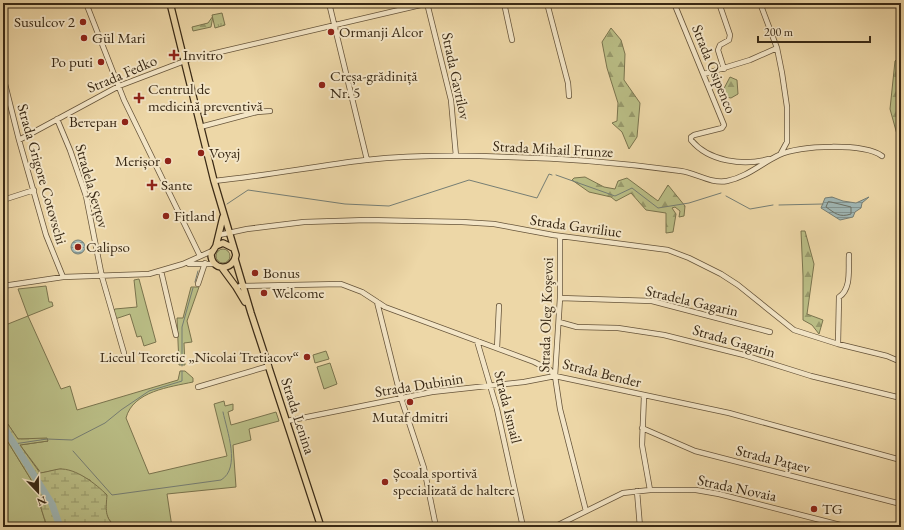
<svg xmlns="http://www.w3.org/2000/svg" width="904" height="530" font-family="'EB Garamond',serif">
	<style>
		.green { fill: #babe86; stroke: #7a744e }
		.forest { fill: url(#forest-firs); stroke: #7a744e }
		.wetland { fill: url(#wetland-marsh); stroke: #7a744e }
		.park { fill: url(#park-tufts); stroke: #7a744e }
		.water { fill: url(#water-rules); stroke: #767e74 }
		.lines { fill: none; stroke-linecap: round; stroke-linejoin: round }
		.shore { stroke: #6c7064; stroke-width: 1 }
		.stream { stroke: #767e74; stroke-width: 1 }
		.river { stroke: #9fb6b4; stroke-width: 7 }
		.minor-casing { stroke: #66543a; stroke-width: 6 }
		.major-casing { stroke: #392915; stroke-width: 8 }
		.minor { stroke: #f3e5c6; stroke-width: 4.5 }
		.major { stroke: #edd7a7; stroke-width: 5.5 }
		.poi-dot { fill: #8f2418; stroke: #f3e5c6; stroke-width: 1.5 }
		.labels { text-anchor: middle; stroke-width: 4; stroke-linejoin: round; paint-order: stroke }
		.poi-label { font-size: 15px; fill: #392915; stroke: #f3e5c6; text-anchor: start }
		.street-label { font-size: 15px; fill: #392915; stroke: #f3e5c6 }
	</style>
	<defs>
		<pattern id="forest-firs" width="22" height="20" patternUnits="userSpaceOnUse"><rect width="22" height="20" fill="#babe86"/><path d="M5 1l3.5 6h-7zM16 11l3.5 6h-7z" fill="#989a6c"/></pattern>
		<pattern id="wetland-marsh" width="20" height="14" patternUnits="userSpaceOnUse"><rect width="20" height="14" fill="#babe86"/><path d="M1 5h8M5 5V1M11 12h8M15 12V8" fill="none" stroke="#989a6c"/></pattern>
		<pattern id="park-tufts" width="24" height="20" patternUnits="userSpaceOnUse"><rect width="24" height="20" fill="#babe86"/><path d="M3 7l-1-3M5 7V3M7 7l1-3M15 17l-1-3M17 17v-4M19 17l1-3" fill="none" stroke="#989a6c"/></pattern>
		<pattern id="water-rules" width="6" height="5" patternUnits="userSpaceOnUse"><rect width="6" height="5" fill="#9fb6b4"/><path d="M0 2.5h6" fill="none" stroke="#839491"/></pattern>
	</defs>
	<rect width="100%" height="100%" fill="#edd7a7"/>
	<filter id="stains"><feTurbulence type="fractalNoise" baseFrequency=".005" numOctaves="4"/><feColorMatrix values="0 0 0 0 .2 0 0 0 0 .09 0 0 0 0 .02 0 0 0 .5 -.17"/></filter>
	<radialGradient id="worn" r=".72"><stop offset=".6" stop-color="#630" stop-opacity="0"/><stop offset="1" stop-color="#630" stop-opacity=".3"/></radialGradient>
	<!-- green -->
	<path class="green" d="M216 256a7 7 0 1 1 14 0a7 7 0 1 1-14 0Z
		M139,279L156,342L144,346L141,336L137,337L130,314L115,319L113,311L115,309L137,307L134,280Z
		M46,286L49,302H52L53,306L28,316L61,389L70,386L77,410L178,380L180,371H185L193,378V382C170,387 133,391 126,418L149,474L227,456L214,404L224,401L225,406L233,404V410L228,412L231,425L276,412L279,421L249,429L251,440L233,445L236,487L167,494L172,527H116C109,521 104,514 106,504L90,480L61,469L41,473L20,445L48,441L18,439L3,417V326L28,316L18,289Z
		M191,287H199L187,321L192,342L184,343L185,365H179L177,318H183Z
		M326,351L329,359L315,363L313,355Z
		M330,363L337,384L324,389L317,367Z
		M3,434L43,499L41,508L47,527H3Z"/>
	<!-- forest -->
	<path class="forest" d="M213,16L211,27L193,31L192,27L208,23Z
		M611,28L621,40L625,54L624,80L640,103L637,137L629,149L622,132L612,123L617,121L618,103L607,68L602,42Z
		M901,57V140L898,138L890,109L895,61Z
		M730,77L737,80L738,94L731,98L720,96Z
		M585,177L604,187L615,189L618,181L627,178L658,201L668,185L685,206L684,216L679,217L680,211L675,207L672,208L676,214L673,232L666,233V213L646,210L631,193L616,201L611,197L589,192L572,180L574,178Z
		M801,231H805L814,264L807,314L823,320L819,334L812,325L803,320V276Z"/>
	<!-- wetland -->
	<path class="wetland" d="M3,417L18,439L47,438L48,441L20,445L40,473C47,472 53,470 59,469C76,468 96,484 107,495C106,508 104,518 116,527H47L41,508L43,499L3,434Z"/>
	<!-- park -->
	<path class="park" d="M222,13L225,25L215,28L212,15Z"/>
	<!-- water -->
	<path class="water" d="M832,197L843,201L856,203L869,197L862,203L861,208L855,212L853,217L840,220L821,208L825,198Z
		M71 247a7 7 0 1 1 14 0a7 7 0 1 1-14 0Z"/>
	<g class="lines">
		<!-- shore -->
		<path class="shore" d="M831,202L851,207V214C839,218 835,213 826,207L828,202Z"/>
		<!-- stream -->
		<path class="stream" d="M556,175L615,196L632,188L658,208L689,203L721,193
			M726,196L750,209L773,205
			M227,204L248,190L345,204L389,206L469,180L537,198L549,174L552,175
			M779,205L823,204
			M195,282L198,271
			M182,366V327L193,288
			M14,444L47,439L72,440L105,423L121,410L149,391L182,381V371
			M73,451L112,495L221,480C241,468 227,431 223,412"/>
		<!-- river -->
		<path class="river" d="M3,426L52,504L60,527"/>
		<defs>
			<path id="minor" d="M86,3L124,100L200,256
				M329,3L367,160
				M427,3L451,100L456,156
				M504,3L512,40
				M547,3L568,83L569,96
				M674,3L724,125L722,128L694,135L691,137V140C709,162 744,166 769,159
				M719,3L730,35L729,40L720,45L718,50L724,69
				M760,3L777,48L782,73L787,107V142L781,153
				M704,74L750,60L777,48
				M3,76L19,140L46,235L63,277
				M57,119L70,150L86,196L102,277L124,353
				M200,127L257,112L270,111
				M19,140L119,86L190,59L429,3
				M214,181C265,176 315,166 366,160C413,155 460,155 507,157C564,158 623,163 681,171C696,173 711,184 727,181C747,177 762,163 779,155C800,145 864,143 882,156
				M3,200L34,190
				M219,235L247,229L304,222L367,220L462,222L494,224L553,235L668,250L689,258L721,274L738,285L794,330L838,344L887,356L901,362
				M560,236V298L555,376L560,409L586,511
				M189,264H214
				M161,271L176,335
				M198,284L205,263
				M3,286L63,277L149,274L183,264L212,251
				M240,286L341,284L362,292L385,307L534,362L550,370L555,376L729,413L901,460
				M560,298L652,301L770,332
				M377,302L401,398L424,468L436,527
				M559,322L577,327L618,328L664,335L744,355L811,376L901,398
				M477,341L497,409L523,527
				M838,344L839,297C852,289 848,267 849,255
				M497,348L499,306
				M198,387L269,366
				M644,396L642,445L650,490
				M287,421L432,392L524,382L555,376
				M642,428L695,451L901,504
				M637,491L640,527
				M554,527L623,493L650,490H696L719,494L848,527
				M899,527L901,518"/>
			<path id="major" d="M170,3L214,181L236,255C233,272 211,271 211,254L216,246L223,243L233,248
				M216,246L223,217
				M235,259L251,313L321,527
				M222,268L236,287L245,302"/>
		</defs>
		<!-- minor casing -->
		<use href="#minor" class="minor-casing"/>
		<!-- major casing -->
		<use href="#major" class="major-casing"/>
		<!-- minor -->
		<use href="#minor" class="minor"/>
		<!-- major -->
		<use href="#major" class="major"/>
	</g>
	<!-- markers -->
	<g class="poi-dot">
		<circle cx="83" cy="22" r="4"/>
		<circle cx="331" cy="32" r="4"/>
		<circle cx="84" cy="38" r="4"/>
		<path d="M172 49h4v4h4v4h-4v4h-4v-4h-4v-4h4z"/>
		<circle cx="101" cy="62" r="4"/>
		<circle cx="322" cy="85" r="4"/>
		<path d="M137 92h4v4h4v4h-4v4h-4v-4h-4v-4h4z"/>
		<circle cx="125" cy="122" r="4"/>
		<circle cx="201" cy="153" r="4"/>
		<circle cx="168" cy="161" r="4"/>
		<path d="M150 179h4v4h4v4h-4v4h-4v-4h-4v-4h4z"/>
		<circle cx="166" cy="216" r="4"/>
		<circle cx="78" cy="247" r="4"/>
		<circle cx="255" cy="273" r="4"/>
		<circle cx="264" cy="293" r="4"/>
		<circle cx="307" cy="357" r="4"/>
		<circle cx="410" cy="402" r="4"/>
		<circle cx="385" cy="482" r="4"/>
		<circle cx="814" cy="509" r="4"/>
	</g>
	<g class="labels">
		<!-- poi labels -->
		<g class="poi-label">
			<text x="75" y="27" text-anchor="end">Susulcov 2</text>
			<text x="339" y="37">Ormanji Alcor</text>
			<text x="92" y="43">Gül Mari</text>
			<text x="183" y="60">Invitro</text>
			<text x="93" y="67" text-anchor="end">Po puti</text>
			<text x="330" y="81">Creșa-grădiniță<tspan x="330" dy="17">Nr. 5</tspan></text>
			<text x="148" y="94">Centrul de<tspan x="148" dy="17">medicină preventivă</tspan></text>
			<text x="117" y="127" text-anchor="end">Ветеран</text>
			<text x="209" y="158">Voyaj</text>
			<text x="160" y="166" text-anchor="end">Merișor</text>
			<text x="161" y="190">Sante</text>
			<text x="174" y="221">Fitland</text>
			<text x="86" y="252">Calipso</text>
			<text x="263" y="278">Bonus</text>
			<text x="272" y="298">Welcome</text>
			<text x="299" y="362" text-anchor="end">Liceul Teoretic „Nicolai Tretiacov“</text>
			<text x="410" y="422" text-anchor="middle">Mutaf dmitri</text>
			<text x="393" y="478">Școala sportivă<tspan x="393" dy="17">specializată de haltere</tspan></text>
			<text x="822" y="514">TG</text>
		</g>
		<!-- street labels -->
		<g class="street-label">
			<text transform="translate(714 69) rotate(68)" y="5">Strada Osipenco</text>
			<text transform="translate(122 74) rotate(-23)" y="5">Strada Fedko</text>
			<text transform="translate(456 76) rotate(78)" y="5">Strada Gavrilov</text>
			<text transform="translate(553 149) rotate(3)" y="5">Strada Mihail Frunze</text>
			<text transform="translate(42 174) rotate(74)" y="5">Strada Grigore Cotovschi</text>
			<text transform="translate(92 186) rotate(74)" y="5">Stradela Șevțov</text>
			<text transform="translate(576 226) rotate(8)" y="5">Strada Gavriliuc</text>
			<text transform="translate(692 301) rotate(13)" y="5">Stradela Gagarin</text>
			<text transform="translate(546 315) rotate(-88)" y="5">Strada Oleg Koşevoi</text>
			<text transform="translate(734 341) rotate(16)" y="5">Strada Gagarin</text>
			<text transform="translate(602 373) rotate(14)" y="5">Strada Bender</text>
			<text transform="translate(419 385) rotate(-9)" y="5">Strada Dubinin</text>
			<text transform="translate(508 407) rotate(76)" y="5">Strada Ismail</text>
			<text transform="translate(298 416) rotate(72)" y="5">Strada Lenina</text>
			<text transform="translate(773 459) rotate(14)" y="5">Strada Pațaev</text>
			<text transform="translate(737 488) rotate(12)" y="5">Strada Novaia</text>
		</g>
	</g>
	<!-- margin -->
	<rect width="904" height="530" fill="none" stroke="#edd7a7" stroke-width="16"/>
	<rect x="4" y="4" width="896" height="522" fill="none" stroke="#392915" stroke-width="2"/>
	<rect x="8" y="8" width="888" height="514" fill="none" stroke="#392915"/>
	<!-- north arrow -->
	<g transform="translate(38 492) rotate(158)" stroke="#f3e5c6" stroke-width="3" paint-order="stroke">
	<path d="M0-3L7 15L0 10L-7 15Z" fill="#392915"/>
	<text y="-6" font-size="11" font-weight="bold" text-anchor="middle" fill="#392915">N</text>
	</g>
	<!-- scale -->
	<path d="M758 36v6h112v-6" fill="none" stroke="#392915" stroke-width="2"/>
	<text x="764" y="36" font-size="12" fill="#392915" stroke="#f3e5c6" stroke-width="3" paint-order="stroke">200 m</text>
	<rect width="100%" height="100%" filter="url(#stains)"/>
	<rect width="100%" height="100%" fill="url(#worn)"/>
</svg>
